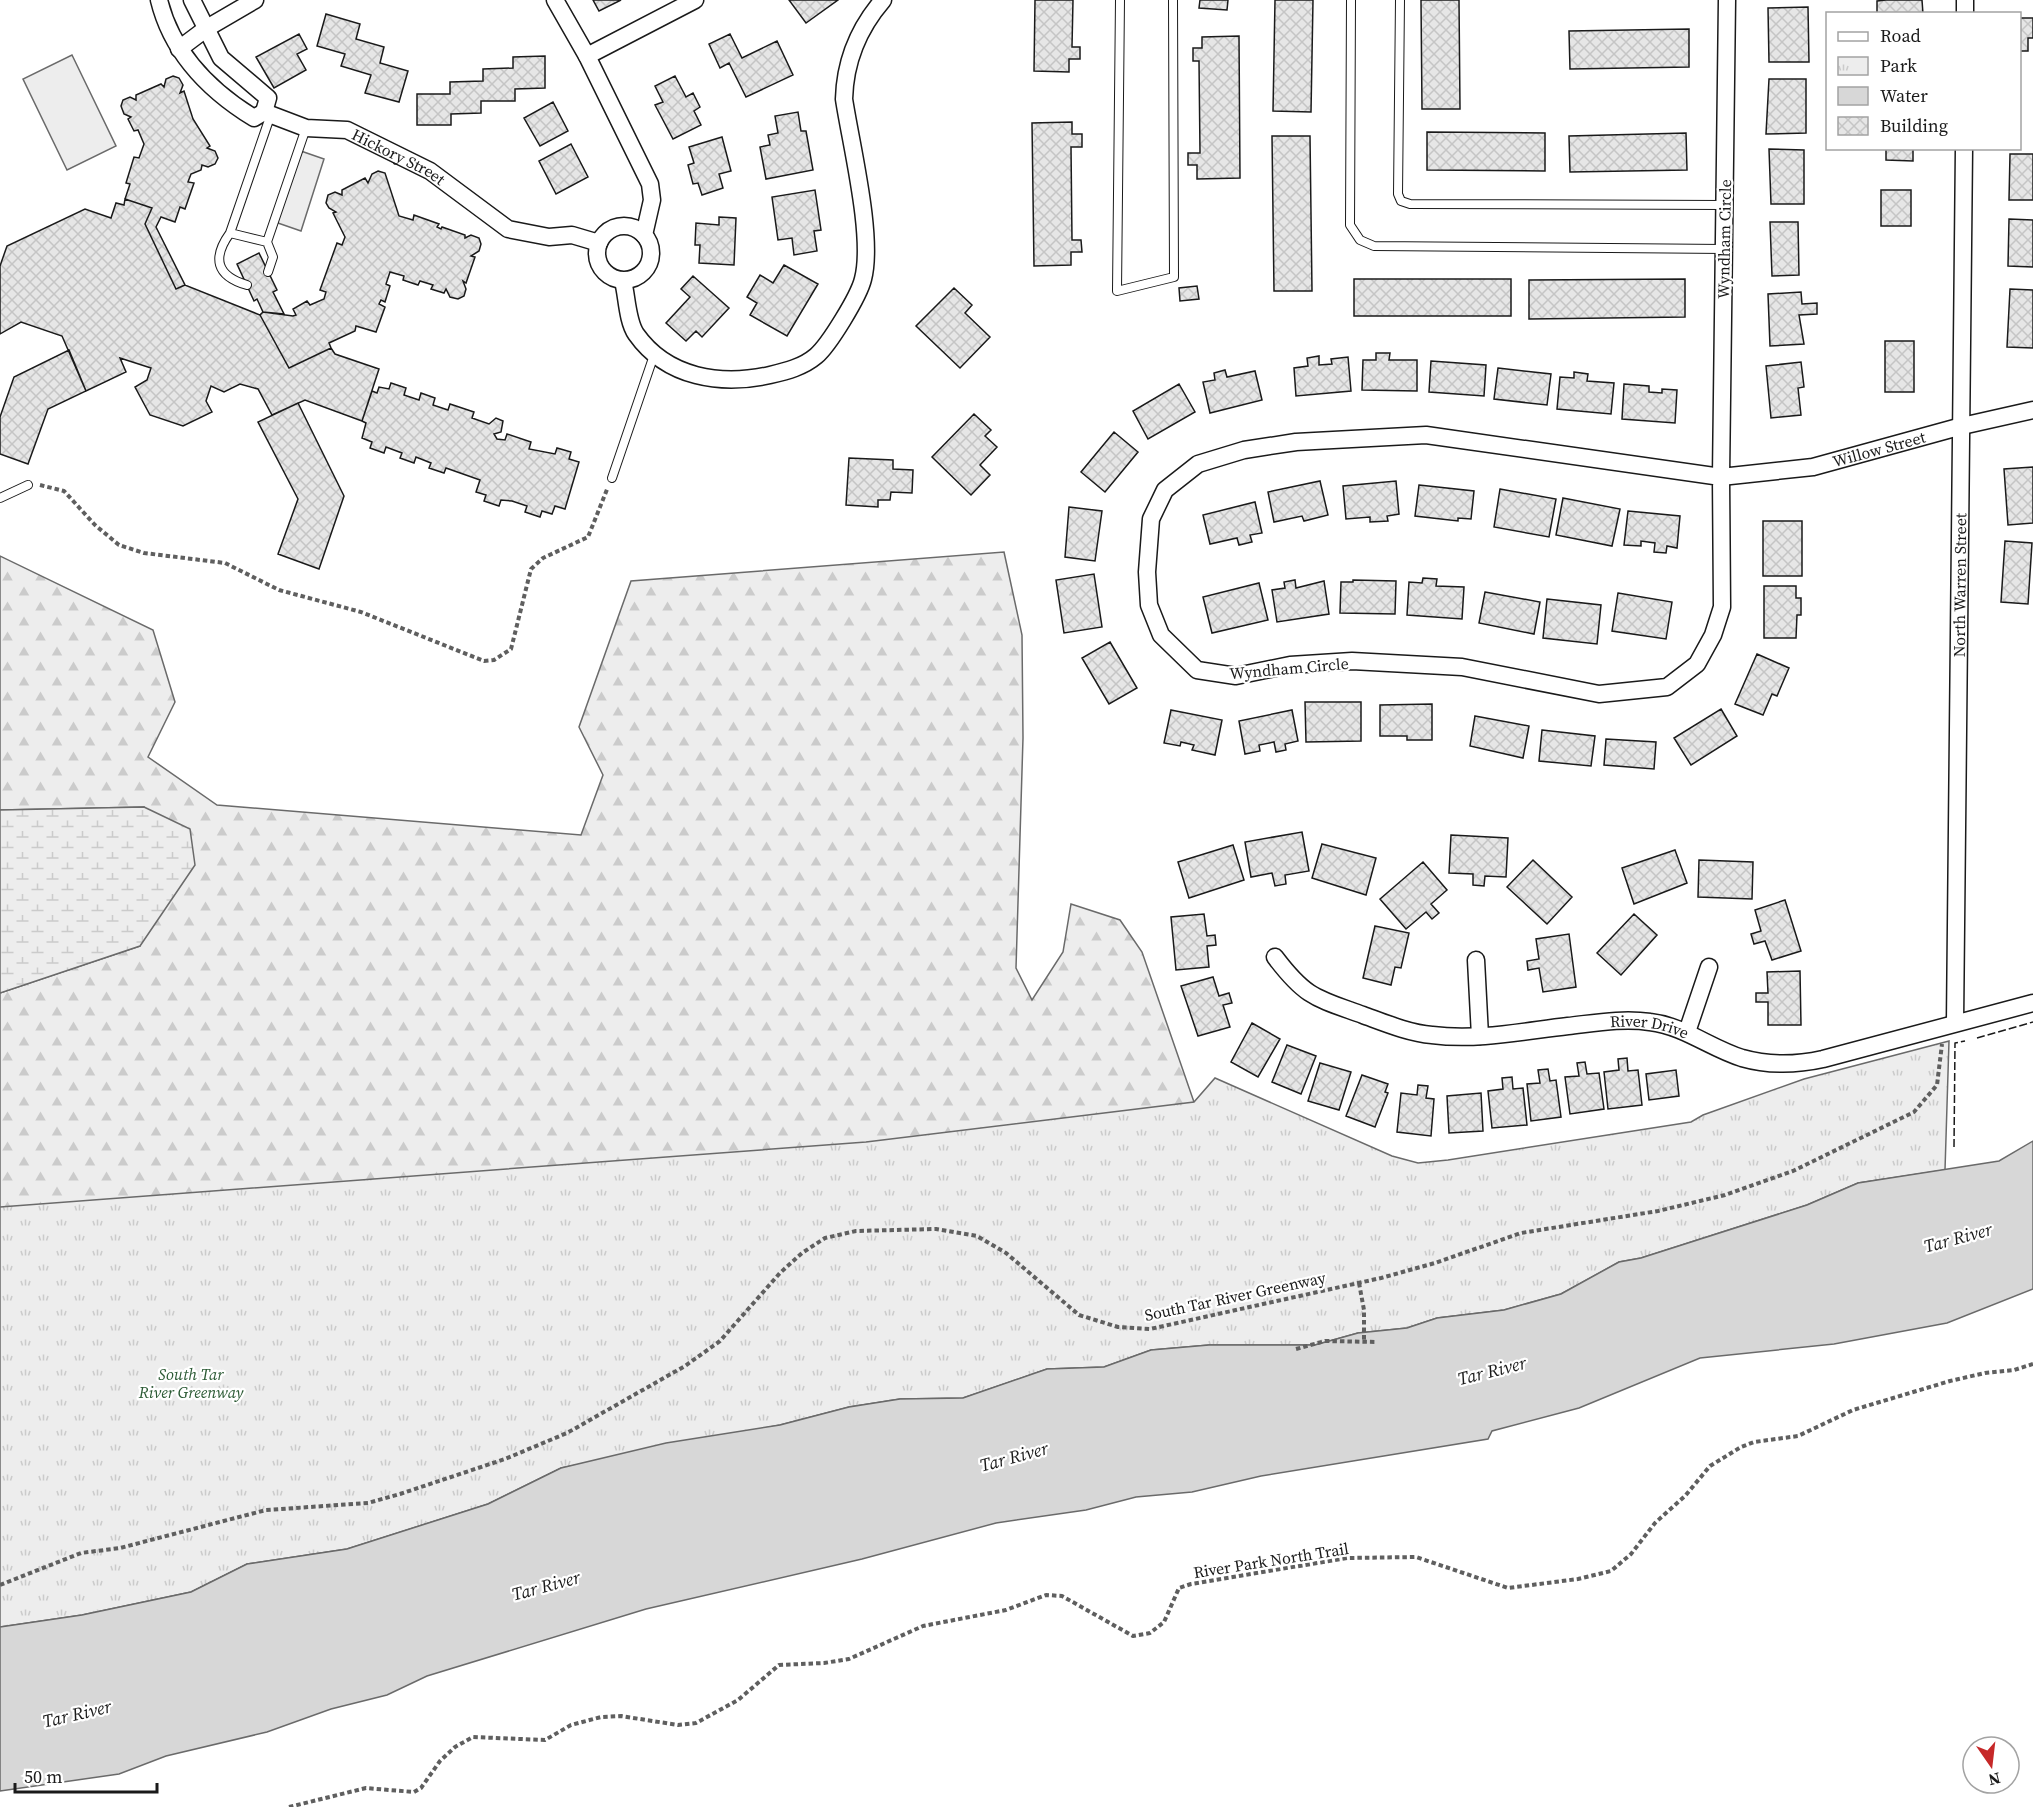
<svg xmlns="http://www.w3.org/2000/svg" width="2033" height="1807" font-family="'Source Serif 4',serif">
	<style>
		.built { fill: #ededed; stroke: #6a6a6a; stroke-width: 1.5 }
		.forest { fill: url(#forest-firs); stroke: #6a6a6a; stroke-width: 1.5 }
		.wetland { fill: url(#wetland-marsh); stroke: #6a6a6a; stroke-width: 1.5 }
		.park { fill: url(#park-tufts); stroke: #6a6a6a; stroke-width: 1.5 }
		.water { fill: #d7d7d7; stroke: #6a6a6a; stroke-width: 1.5 }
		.building { fill: url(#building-cross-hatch); stroke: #1a1a1a; stroke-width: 1.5 }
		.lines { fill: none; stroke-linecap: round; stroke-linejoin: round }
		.service-casing { stroke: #1a1a1a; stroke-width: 10 }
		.minor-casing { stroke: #1a1a1a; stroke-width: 19 }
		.path { stroke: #5f5f5f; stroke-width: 4; stroke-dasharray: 4.5 3; stroke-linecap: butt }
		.service { stroke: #fff; stroke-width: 8 }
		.minor { stroke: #fff; stroke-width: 16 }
		.fence { stroke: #1a1a1a; stroke-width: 1.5; stroke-dasharray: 8 3; stroke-linecap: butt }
		.labels { text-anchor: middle; stroke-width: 4.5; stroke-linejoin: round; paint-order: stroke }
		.street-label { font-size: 16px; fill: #1a1a1a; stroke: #fff }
		.park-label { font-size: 16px; font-style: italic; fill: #2b5a34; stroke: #fff }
		.water-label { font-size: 18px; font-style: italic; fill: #1a1a1a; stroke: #fff }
	</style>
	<defs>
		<pattern id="forest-firs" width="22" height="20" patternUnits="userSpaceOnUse" patternTransform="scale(1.5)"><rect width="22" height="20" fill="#ededed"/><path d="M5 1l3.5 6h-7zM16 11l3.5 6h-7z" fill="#cbcbcb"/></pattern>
		<pattern id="wetland-marsh" width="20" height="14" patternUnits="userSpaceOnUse" patternTransform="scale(1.5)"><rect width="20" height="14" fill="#ededed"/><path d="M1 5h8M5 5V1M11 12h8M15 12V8" fill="none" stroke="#cbcbcb"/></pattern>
		<pattern id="park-tufts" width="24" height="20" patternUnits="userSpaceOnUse" patternTransform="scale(1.5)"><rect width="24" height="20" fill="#ededed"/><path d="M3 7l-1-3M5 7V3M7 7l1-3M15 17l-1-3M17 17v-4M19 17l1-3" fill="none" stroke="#cbcbcb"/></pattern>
		<pattern id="building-cross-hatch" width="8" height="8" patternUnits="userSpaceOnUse" patternTransform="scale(1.5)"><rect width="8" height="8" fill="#e6e6e6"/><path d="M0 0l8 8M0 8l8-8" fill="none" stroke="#c5c5c5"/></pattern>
	</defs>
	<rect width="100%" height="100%" fill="#fff"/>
	<!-- built -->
	<path class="built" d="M72,55L116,146L67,170L23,79Z
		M298,150L324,159L301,231L275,222Z"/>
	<!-- forest -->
	<path class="forest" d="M1004,552L1022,635L1023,738L1016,968L1032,1000L1063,952L1071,904L1120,920L1142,952L1194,1102L0,1627V993L140,946L144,807L0,810V556L153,630L175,702L148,757L217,805L581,835L603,775L579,727L631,581Z"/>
	<!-- wetland -->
	<path class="wetland" d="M144,807L190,829L195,865L140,946L0,993V810Z"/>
	<!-- park -->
	<path class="park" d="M1949,1041L1945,1170L1858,1183L1807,1205L1641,1258L1619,1262L1561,1294L1504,1310L1437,1318L1407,1328L1358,1333L1315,1345H1209L1151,1350L1104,1367L1047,1369L963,1398L900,1399L849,1407L780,1425L561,1468L488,1504L347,1549L247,1564L191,1592L82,1615L0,1627V1207L866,1142L1194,1102L1215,1078L1392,1156L1418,1163L1448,1160L1691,1122L1703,1115L1804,1079Z"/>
	<!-- water -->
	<path class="water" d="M2033,1141V1289L1947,1323L1834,1344L1700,1358L1579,1408L1492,1431L1488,1439L1261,1476L1192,1492L1136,1497L1086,1510L996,1523L862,1559L646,1609L427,1676L387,1695L331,1709L267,1732L166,1756L119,1774L0,1791V1627L82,1615L191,1592L247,1564L347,1549L488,1504L561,1468L666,1443L780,1425L849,1407L900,1399L963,1398L1047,1369L1104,1367L1151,1350L1209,1345H1315L1358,1333L1407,1328L1437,1318L1504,1310L1561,1294L1619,1262L1641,1258L1807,1205L1858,1183L1999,1161Z"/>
	<!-- building -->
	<path class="building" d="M593,0H621L599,11Z
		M789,0H838L806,23Z
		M1035,0H1073L1072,47H1080V59H1069V72L1034,71Z
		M1200,0H1228L1227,10L1199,8Z
		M1275,0H1313L1311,112L1273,111Z
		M1421,0H1459L1460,109H1422Z
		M1886,0H1922L1923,14H1877V1Z
		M1808,7L1809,62H1769L1768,8Z
		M326,14L360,24L356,39L384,47L380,63L408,71L399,102L365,93L371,75L341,66L345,54L317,46Z
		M2020,18H2033V38H2028V51H2020Z
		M1689,29V67L1570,69L1569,31Z
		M299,34L307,49L297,54L306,70L274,88L256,57Z
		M730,34L742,58L777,41L793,75L746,97L729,63L720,68L709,44Z
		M1239,36L1240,178L1197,179V165H1188V153H1200L1199,61H1193V48H1202V37Z
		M545,56V88L515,89V101H481V113L451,114V125H417V94H450V82L483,81V69L513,68V57Z
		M173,76L179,78L183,85L180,93L184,91L193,119L210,146L207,148L215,151L218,158L215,164L208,167L202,165L201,170L191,174L188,182L194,183L185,209L180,207L175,222L161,217L156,227L185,285L176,289L145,224L152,208L125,199L130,184L126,183L134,157L139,158L144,144L138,130L134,131L128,119L131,117L124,114L121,106L123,100L130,97L136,100V95L161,84L164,87L166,79Z
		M675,76L686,97L693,93L700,107L694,111L701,125L673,139L655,105L663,102L655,86Z
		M1769,79H1806V133L1766,134Z
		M553,102L568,131L540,146L524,118Z
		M798,112L801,131H806L813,170L766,179L760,147L770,145L768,135L778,133L775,116Z
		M1072,122V134H1082V147H1071L1072,240H1081L1082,252H1071V265L1034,266L1032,123Z
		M1427,132L1545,133V171L1427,170Z
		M1686,133L1687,170L1570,172L1569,136Z
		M1272,136H1310L1312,291H1274Z
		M722,137L731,171L719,174L723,188L702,195L698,183L693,184L688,165L694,163L689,147Z
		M571,144L588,177L556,194L539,161Z
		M1886,148H1913V161L1886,160Z
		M1769,149L1804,150V204H1771Z
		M2010,154H2033V200H2009Z
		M378,171L385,173L399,216L413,220L414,215L439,224L437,227L441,229L442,227L465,235V238L471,235L479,238L481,244L479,251L471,256L475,257L466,283L463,281L466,289L464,296L458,299L450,297L446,289L444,293L431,289L433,285L420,281L418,285L403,280L404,276L390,272L386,284L390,286L385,302L381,300L379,304L385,307L376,332L356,326L355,331L329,343L331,348L289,368L260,315L263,312L293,316L296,315L293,309L307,301L310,305L324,299L326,292L320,290L337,243L342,245L345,237L333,213L336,212L329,208L326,203L328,195L335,192L342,195V190L365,178L368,183L372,174Z
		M815,190L821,230L814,231L817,251L794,255L792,238L778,240L772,197Z
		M1881,190H1911V226H1881Z
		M125,199L152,208L145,224L176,289L185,285L260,315L289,368L331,348L335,354L379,369L362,421L305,400L272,415L258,389L240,384L224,392L211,386L206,401L212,412L183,426L150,415L135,387L147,380L151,368L120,358L126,372L86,391L62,336L21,322L0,334V266L7,246L85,209L111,218L116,203L124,205Z
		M719,217L736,218L734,265L699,263L700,245H695L696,223L719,225Z
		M2009,219L2033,220V267L2008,266Z
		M1770,222H1798L1799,275L1772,276Z
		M259,253L277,290L273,292L284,314L263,312L257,299L254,301L237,264Z
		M784,265L818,284L787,336L750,315L757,303L747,297L760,275L773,283Z
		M693,276L729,308L702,337L696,331L686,341L666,323L690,297L681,289Z
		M1354,279H1511V316H1354Z
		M1685,279V317L1529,319V280Z
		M1197,286L1199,299L1180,301L1179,288Z
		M954,288L972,305L965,313L990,337L960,368L916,326Z
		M2010,289L2033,290V348L2007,347Z
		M1801,292L1802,304L1817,303V314L1799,315L1804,344L1770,346L1768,294Z
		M1885,341H1914V392H1885Z
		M69,350L86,391L48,409L28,464L0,454V417L14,377Z
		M1376,353H1390L1389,360H1417V391L1362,390L1363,360H1376Z
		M1319,356V365L1332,364L1331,359L1348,357L1351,391L1296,396L1294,368L1308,366L1307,358Z
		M1431,361L1486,365L1484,396L1429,392Z
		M1801,362L1804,387L1798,388L1801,415L1771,418L1766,366Z
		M1498,368L1551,374L1547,405L1494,399Z
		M1225,370L1227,377L1255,371L1262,400L1210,413L1203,382L1215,380L1214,373Z
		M1574,372L1588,374L1587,381L1614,383L1611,414L1557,409L1560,377L1574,378Z
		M391,383L406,388L404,395L419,400L421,393L435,398L433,405L448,410L450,404L474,412L472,418L489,424L496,418L503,421L501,432L494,434L497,439L505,440L507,434L531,442L529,449L555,454L557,448L571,452L569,459L579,462L565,509L555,506L552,514L542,511L540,517L525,512L527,506L512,501L501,500L499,506L484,501L486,495L476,492L480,480L446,468L444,473L429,468L431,463L416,457L414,463L400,458L402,453L386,447L384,453L370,448L372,442L362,438L366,423L362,421L372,391L377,393L379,387L389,389Z
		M1179,384L1195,412L1148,439L1133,411Z
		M1624,384L1649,386V392L1662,393V389L1677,390L1675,423L1622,419Z
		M298,403L344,496L319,569L278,554L298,499L258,422Z
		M974,414L991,430L985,436L997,447L980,465L990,475L971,495L932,457Z
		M1114,432L1138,452L1105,492L1081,472Z
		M849,458L893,460V469L913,470L912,493L891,492L890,500H878V507L846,505Z
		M2033,467V523L2008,525L2004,469Z
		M1320,481L1328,515L1304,521L1302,516L1274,522L1268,492Z
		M1396,481L1399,514L1387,516L1388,521L1370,522V517L1346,519L1343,486Z
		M1419,485L1474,491L1471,519L1458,518V521L1415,516Z
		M1500,489L1556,499L1549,537L1494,527Z
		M1563,498L1620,509L1612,546L1556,535Z
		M1255,502L1262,533L1250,535L1252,542L1239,545L1237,538L1210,544L1203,515Z
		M1069,507L1102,511L1095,561L1065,557Z
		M1628,511L1680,516L1677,548L1667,546L1666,553L1654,552L1655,543L1641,541V546L1624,545Z
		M1763,521H1802V576H1763Z
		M2005,541L2032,543L2028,604L2001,602Z
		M1094,574L1102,627L1064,633L1056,580Z
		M1423,578L1437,579L1436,586L1464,587L1462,619L1407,615L1409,582L1422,583Z
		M1295,580L1296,588L1324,581L1329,614L1277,622L1272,590L1285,588L1284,582Z
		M1353,580L1396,581L1395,614L1340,613L1341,582H1353Z
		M1259,583L1268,620L1212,633L1203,597Z
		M1764,586H1796V598H1801V615H1797L1796,638H1764Z
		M1485,592L1540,602L1534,634L1479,623Z
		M1618,593L1672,602L1666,639L1612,631Z
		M1547,599L1601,605L1597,644L1543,638Z
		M1110,642L1137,688L1109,704L1082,658Z
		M1757,654L1789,668L1777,696L1772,694L1763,715L1735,704Z
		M1305,702H1361V741L1306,742Z
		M1432,704V740H1407V736H1380V705Z
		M1721,709L1737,736L1691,765L1674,738Z
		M1171,710L1222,720L1215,755L1192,750L1194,745L1181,742L1180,746L1164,743Z
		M1292,710L1298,741L1285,744L1286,750L1276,752L1274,742L1259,745L1260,751L1245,754L1239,721Z
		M1475,716L1529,726L1523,758L1470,746Z
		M1542,730L1595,736L1591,766L1539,761Z
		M1606,739L1656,742L1654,769L1604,765Z
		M1302,832L1309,871L1285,875L1286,884L1275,886L1272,873L1251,877L1245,842Z
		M1451,835L1508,838L1506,877L1485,876L1484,886L1473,885V874L1449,873Z
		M1322,844L1376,858L1366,895L1312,878Z
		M1233,845L1244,880L1189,898L1178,862Z
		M1675,850L1687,883L1634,904L1622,868Z
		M1533,860L1572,897L1547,924L1507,887Z
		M1699,860L1753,862L1752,899L1698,897Z
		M1423,862L1447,890L1431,904L1439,913L1432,919L1426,912L1406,929L1380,899Z
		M1785,900L1801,951L1772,960L1765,941L1754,944L1751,934L1761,931L1755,910Z
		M1204,914L1207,936L1215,935L1216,945L1207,946L1209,967L1176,970L1171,917Z
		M1634,914L1657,935L1621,975L1597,953Z
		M1375,926L1409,933L1401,968L1395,967L1391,985L1363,978Z
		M1569,934L1576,987L1543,992L1539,968L1528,970L1527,961L1539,959L1536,939Z
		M1800,971L1801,1025H1768V1002H1756V993H1768L1767,972Z
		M1213,977L1219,996L1229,993L1232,1003L1223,1005L1230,1027L1198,1036L1181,986Z
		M1252,1023L1280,1039L1258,1077L1231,1062Z
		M1287,1045L1316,1056L1301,1094L1272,1082Z
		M1627,1058L1628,1071L1638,1070L1642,1105L1608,1109L1604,1072L1619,1070L1618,1059Z
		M1585,1062L1587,1074L1599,1073L1604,1109L1570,1114L1565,1077L1579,1076L1577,1063Z
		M1320,1063L1351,1072L1339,1110L1308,1101Z
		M1548,1069L1550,1081L1556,1080L1561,1117L1531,1121L1527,1084L1540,1083L1538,1070Z
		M1676,1070L1679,1096L1649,1100L1646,1074Z
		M1362,1075L1388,1084L1385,1092L1388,1093L1375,1127L1346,1116Z
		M1512,1077L1513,1089L1523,1088L1527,1125L1492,1128L1488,1091L1503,1089L1502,1078Z
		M1418,1085L1428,1086L1426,1098L1434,1099L1431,1136L1397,1132L1401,1093L1417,1095Z
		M1481,1093L1483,1131L1449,1133L1447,1096Z"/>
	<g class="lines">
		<defs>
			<path id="service" d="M1120,0L1117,291L1174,277L1173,0
				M1351,0L1350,225L1360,240L1374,246L1725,249
				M1400,0L1398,194L1401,201L1410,204L1724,205
				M271,114L230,233L267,242L306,128
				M230,233C212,258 216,276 247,285
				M267,242L273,257L268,272
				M612,478L654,355
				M0,498L28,485"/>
			<g id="minor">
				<path d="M159,0C172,53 210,91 254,118L264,112"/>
				<path d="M192,0L221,58L268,98L264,112"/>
				<path d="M555,0L587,56L650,184L652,200L644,235"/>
				<path id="s1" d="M1727,0L1721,477L1813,467L1962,426L2033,410"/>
				<path d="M1965,14V0"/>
				<path d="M179,49L207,28L255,0"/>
				<path d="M587,56L695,0"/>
				<path id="s2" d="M264,112L306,128L347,130L430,171L508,229L549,237L572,235L599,243"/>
				<circle cx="624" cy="253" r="27"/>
				<path d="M623,281C627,296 627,321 636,334C667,378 721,386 770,375C787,371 803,367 816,356C829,345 859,296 863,279C874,237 851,145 844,99C845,61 858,29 883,0"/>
				<path d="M1426,435L1721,477L1722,607L1713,635L1697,664L1667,687L1599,694L1462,667L1352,661L1290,665L1236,676L1197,670L1161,635L1149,605L1147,572L1151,519L1165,490L1198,464L1244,450L1296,442Z"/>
				<path id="s3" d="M1275,957C1306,998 1316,998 1363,1015C1385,1023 1409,1033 1432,1035C1477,1041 1524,1031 1568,1026C1595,1023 1623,1018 1650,1022C1684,1026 1710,1048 1742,1058C1770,1066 1796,1065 1823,1059L2033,1003"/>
				<path d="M1476,960L1480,1036"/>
				<path id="s4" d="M1955,1023L1964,148"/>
				<path d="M1687,1032L1709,967"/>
			</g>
		</defs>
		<!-- service casing -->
		<use href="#service" class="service-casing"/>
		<!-- minor casing -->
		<use href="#minor" class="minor-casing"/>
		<!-- path -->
		<path class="path" d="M40,485L64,491L95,525L119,545L144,553L225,563L279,590L361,612L484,661L494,660L511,649L531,569L543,558L588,537L608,487
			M1359,1283L1364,1310V1342
			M1296,1349L1325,1341L1377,1342
			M0,1585L81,1553L120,1548L266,1510L368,1503L400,1494L505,1459L567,1433L685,1366L720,1341L780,1273L802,1253L825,1238L856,1231L936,1229L977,1236L1006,1253L1079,1315L1118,1327L1150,1329L1381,1278L1435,1263L1521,1233L1658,1211L1725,1195L1793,1171L1914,1112L1937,1085L1942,1044
			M289,1807L366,1788L414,1792L421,1788L440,1761L455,1747L473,1737L545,1740L571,1725L601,1717L621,1716L678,1725L696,1723L738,1700L779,1665L824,1663L849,1659L923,1626L1006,1610L1046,1595L1062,1596L1133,1636L1150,1633L1164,1622L1179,1588L1191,1584L1347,1558L1416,1557L1508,1588L1578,1579L1611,1571L1631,1554L1655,1523L1685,1496L1710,1466L1741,1447L1754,1442L1798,1436L1853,1410L1950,1381L1985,1373L2014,1370L2033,1364"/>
		<!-- service -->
		<use href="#service" class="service"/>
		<!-- minor -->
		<use href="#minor" class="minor"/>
		<!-- fence -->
		<path class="fence" d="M1977,1038L2033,1022
			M1954,1147L1955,1043L1965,1041"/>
	</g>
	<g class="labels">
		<!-- street labels -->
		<g class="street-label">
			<text dy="6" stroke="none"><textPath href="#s2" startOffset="144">Hickory Street</textPath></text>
			<text transform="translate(1724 239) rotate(-89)" y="6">Wyndham Circle</text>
			<text dy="6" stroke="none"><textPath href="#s1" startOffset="638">Willow Street</textPath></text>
			<text dy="6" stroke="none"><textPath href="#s4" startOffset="438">North Warren Street</textPath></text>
			<text transform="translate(1289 668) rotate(-5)" y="6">Wyndham Circle</text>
			<text dy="6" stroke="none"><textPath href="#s3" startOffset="399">River Drive</textPath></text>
			<text transform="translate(1235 1296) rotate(-12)" y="6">South Tar River Greenway</text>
			<text transform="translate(1271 1560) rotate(-9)" y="6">River Park North Trail</text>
		</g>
		<!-- park labels -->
		<g class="park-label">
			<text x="191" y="1380">South Tar<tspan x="191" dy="18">River Greenway</tspan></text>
		</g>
		<!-- water labels -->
		<g class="water-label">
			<text transform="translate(1958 1238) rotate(-15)" y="6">Tar River</text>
			<text transform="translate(1492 1371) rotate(-14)" y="6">Tar River</text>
			<text transform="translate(1014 1457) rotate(-15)" y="6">Tar River</text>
			<text transform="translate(546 1586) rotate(-15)" y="6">Tar River</text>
			<text transform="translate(77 1714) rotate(-13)" y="6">Tar River</text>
		</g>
	</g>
	<!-- legend -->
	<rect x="1826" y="12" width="195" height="138" fill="#ffffff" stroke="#a3a3a3" stroke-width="1.5"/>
	<rect x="1838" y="32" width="30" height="9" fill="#ffffff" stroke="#a3a3a3" stroke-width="1.5"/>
	<text x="1880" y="42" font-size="18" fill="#1a1a1a">Road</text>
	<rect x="1838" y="57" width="30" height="18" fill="url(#park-tufts)" stroke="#a3a3a3" stroke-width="1.5"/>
	<text x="1880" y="72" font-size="18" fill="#1a1a1a">Park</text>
	<rect x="1838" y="87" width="30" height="18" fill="#d7d7d7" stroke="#a3a3a3" stroke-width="1.5"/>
	<text x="1880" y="102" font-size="18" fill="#1a1a1a">Water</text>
	<rect x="1838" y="117" width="30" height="18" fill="url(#building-cross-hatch)" stroke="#a3a3a3" stroke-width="1.5"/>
	<text x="1880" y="132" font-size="18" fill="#1a1a1a">Building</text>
	<!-- north arrow -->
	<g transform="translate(1991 1765) rotate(166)"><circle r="28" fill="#ffffff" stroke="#a3a3a3" stroke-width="1.5"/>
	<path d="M0-4.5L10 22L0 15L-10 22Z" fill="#c62828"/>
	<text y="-9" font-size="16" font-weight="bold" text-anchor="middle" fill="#1a1a1a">N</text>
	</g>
	<!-- scale -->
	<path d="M15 1783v9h142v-9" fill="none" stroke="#1a1a1a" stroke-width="3"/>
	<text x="24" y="1783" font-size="18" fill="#1a1a1a" stroke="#ffffff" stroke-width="4.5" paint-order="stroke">50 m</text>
</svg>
